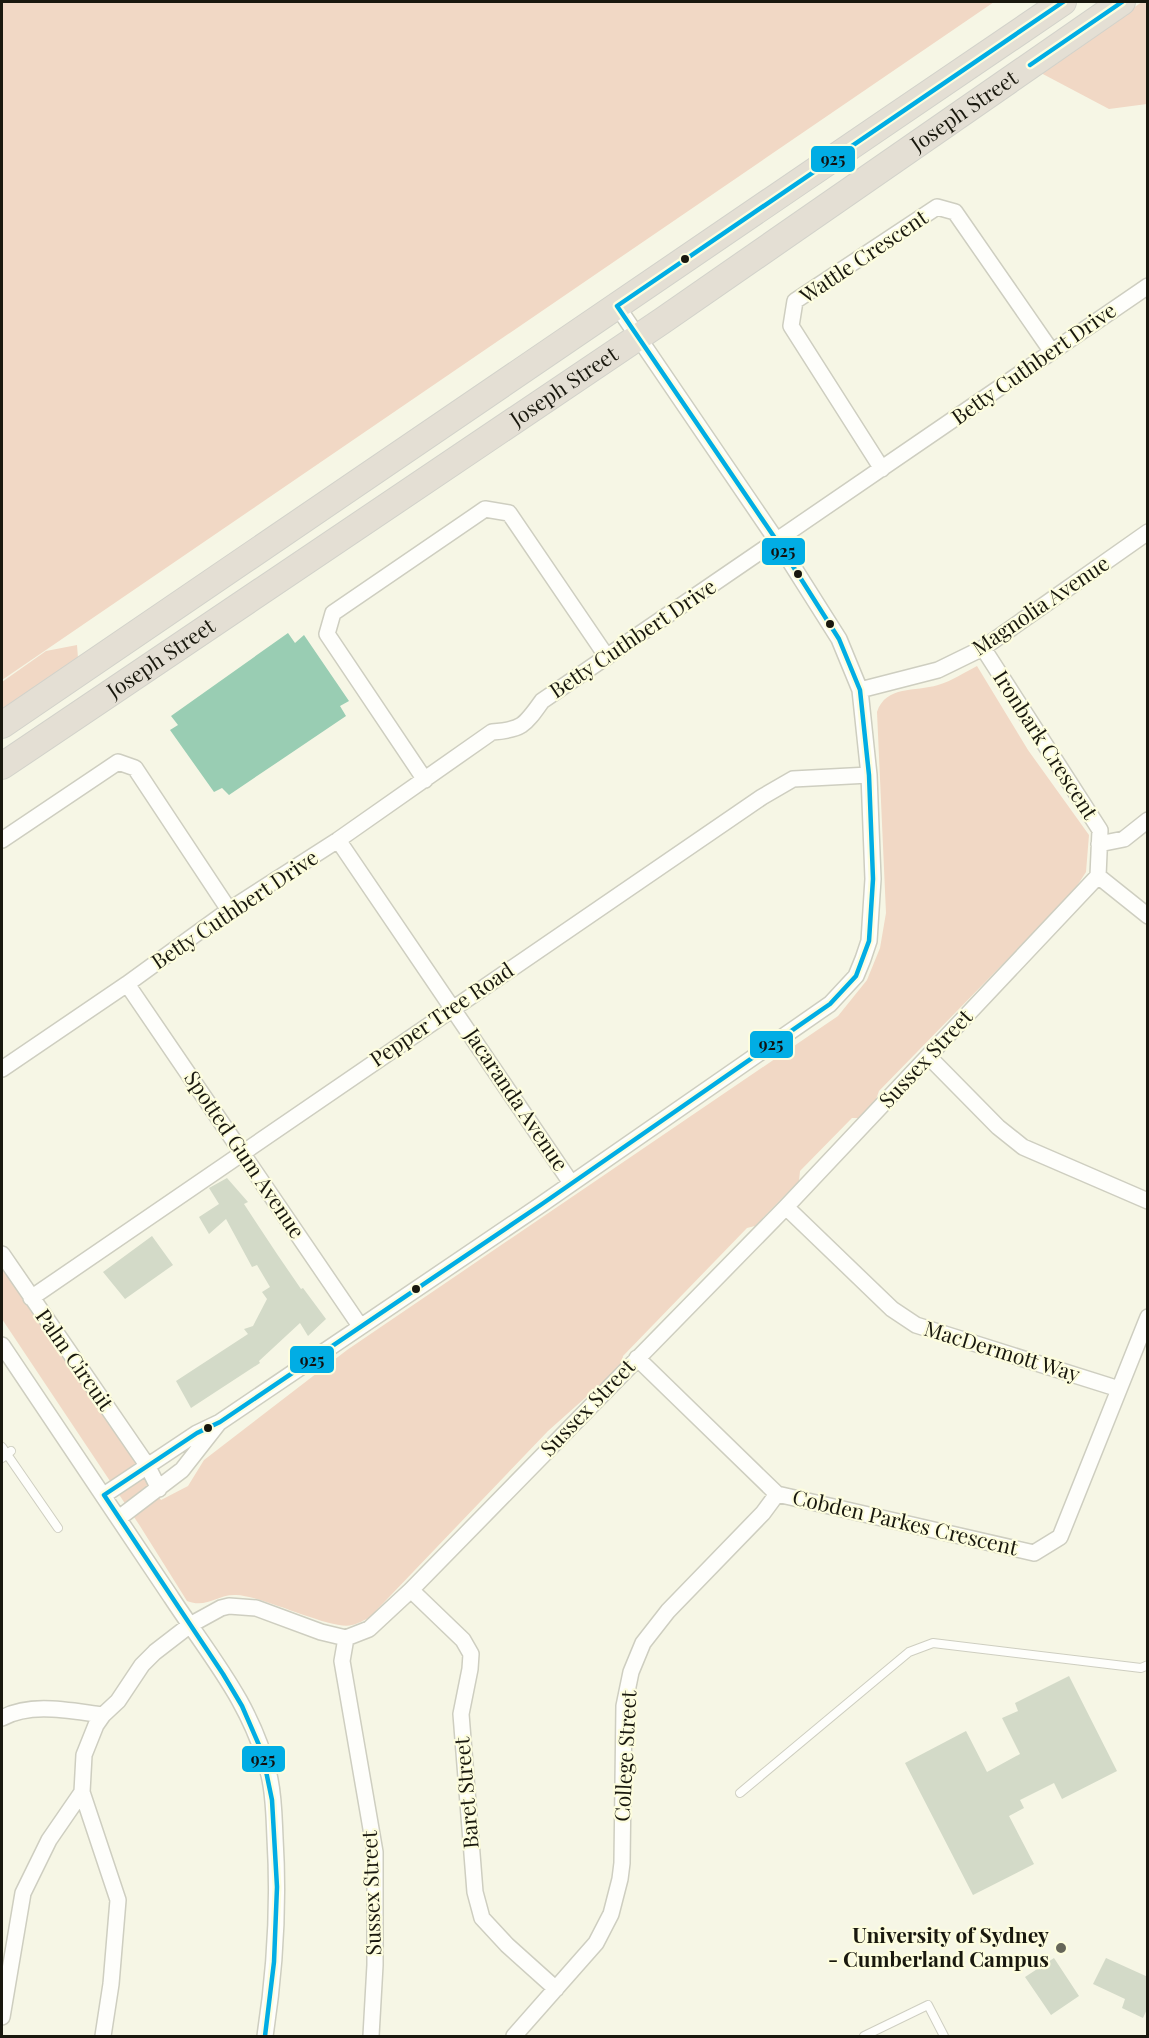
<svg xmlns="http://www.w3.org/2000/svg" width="1149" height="2038" font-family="'Playfair Display',serif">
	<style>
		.green { fill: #f1d8c5 }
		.water { fill: #99cdb3 }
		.building { fill: #d3dac8 }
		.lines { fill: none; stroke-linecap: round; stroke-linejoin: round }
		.service-casing { stroke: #cecec0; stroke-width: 10 }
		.minor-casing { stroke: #cecec0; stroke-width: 18 }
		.trunk-casing { stroke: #d2d2ca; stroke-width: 28 }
		.service { stroke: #fefefb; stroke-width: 8 }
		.minor { stroke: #fefefb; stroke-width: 15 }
		.trunk { stroke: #e4dfd4; stroke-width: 26 }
		.bus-1-casing { stroke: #fdfdde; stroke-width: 9 }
		.bus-1 { stroke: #01ade4; stroke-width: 4.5 }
		.bus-dot { fill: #19180e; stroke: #fdfdde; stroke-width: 2 }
		.poi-dot { fill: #666659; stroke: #fdfdde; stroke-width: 2 }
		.labels { text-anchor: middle; stroke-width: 4.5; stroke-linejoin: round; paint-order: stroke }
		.street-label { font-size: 21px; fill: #19180e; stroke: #fdfdde }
		.poi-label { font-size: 21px; font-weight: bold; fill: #19180e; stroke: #fdfdde; text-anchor: end }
		.line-badge { stroke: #fdfdde; stroke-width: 2 }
		.pale-badge-label { font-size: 16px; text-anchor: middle; font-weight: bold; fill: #111 }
	</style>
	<rect width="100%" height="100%" fill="#f6f6e5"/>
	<!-- green -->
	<path class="green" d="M2,2H994L2,680Z
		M1142,2H1147V104L1109,109L1039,72Z
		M77,645L78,658L2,711V682L46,651Z
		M977,666L1028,750L1089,835L1086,872L1073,892L879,1091L875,1102L860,1118H852L800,1171L799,1181L755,1226L747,1228L623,1356L621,1366L548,1431L369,1618C364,1620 358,1624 352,1625C332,1631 264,1596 236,1595C217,1594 207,1609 187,1601L140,1526L2,1319V1267L161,1500L188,1486L204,1460L347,1350L838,1016L867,980L880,948L886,913L877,712C886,685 915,692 938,685C952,681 965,672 977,666Z"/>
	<!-- water -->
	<path class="water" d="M288,633L295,643L304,635L349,701L340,706L346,716L229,795L222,788L214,792L170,730L178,725L171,716Z"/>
	<!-- building -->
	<path class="building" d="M227,1178L248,1202L244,1204L277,1254L301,1289L303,1288L326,1319L308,1336L300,1323L259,1361L260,1363L191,1408L176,1381L248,1334L244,1329L253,1326L267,1299L262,1292L270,1287L257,1265L252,1267L226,1219L209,1234L199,1217L219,1204L209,1188Z
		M152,1236L173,1265L125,1299L103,1272Z
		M1069,1676L1117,1771L1062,1799L1054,1783L1020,1800L1024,1808L1009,1816L1034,1864L973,1895L905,1763L966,1731L987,1772L1020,1754L1002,1718L1018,1711L1015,1703Z
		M1054,1958L1079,1996L1051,2015L1025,1977Z
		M1106,1958L1148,1977V2007L1143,2018L1122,2008L1125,1999L1093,1984Z"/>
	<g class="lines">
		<defs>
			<path id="service" d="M2,1447L58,1528
				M2,1458L11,1451
				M740,1793L909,1652L933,1643L1141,1668L1148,1665
				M864,2036L928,2005L944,2036"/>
			<path id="minor" d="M882,469L791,326L795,301L937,207L955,212L1052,352
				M983,648L1100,830L1098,876
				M860,690L938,670L983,648L1148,532
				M425,780L327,634L333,613L485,509L509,513L607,657
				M2,840L118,762L135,768L229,910
				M338,840L571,1183
				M1099,844L1124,839L1148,820
				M1098,876L1148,916
				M127,984L360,1326
				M929,1057L998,1127L1023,1147L1148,1201
				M2,1069L127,984L229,910L338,840L492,732C522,730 525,725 542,701L1148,286
				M786,1207L892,1309L916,1325L1119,1389
				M2,1254L147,1465L159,1489
				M31,1298L762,797L793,779L869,775
				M2,1345C59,1429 115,1513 171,1597C209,1655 253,1705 269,1775C274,1795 274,1817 275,1838C279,1904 275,1971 265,2036
				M637,1358L777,1494L1034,1553L1060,1537L1148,1317
				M104,1495L197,1433L220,1422L542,1204L830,1004L856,976L863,959L869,941L873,879L869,775L860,690L839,639L777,541L617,306
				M119,1518L182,1470L218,1424
				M411,1590L463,1640L471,1654L470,1669L461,1714L475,1892L482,1918L507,1945L556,1989
				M346,1638L369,1629L411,1590L786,1207L1098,876
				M346,1638L342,1661L375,1852V1965L371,2036
				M2,1718C32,1702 70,1711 103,1715
				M2,2017L23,1893L49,1840L82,1792
				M103,2036L111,1984L118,1900L82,1792L84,1755L96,1725L103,1715L118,1701L142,1665L155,1652L190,1625L221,1608L229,1606L256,1608L321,1632L346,1638
				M514,2036L596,1943L611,1914L620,1879L622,1863L624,1706L631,1672L643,1643L668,1611L763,1513L777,1494"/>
			<g id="trunk">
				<path d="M2,725C354,483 709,243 1063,2"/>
				<path id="s1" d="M2,766L662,321L1122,2"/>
			</g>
		</defs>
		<!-- service casing -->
		<use href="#service" class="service-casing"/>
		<!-- minor casing -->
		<use href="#minor" class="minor-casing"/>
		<!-- trunk casing -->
		<use href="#trunk" class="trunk-casing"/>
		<!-- service -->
		<use href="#service" class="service"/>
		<!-- minor -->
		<use href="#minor" class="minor"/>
		<!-- trunk -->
		<use href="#trunk" class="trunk"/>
		<defs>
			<path id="bus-1" d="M1030,65L1122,2
				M265,2036L274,1962L277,1887L272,1800L262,1752L242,1706L223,1674L104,1495L197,1433L220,1422L542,1204L830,1004L856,976L869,941L873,879L869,775L860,690L839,639L777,541L617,306L1063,2"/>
		</defs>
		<!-- bus-1 casing -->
		<use href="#bus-1" class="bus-1-casing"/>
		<!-- bus-1 -->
		<use href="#bus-1" class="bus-1"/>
	</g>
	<!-- markers -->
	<g class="bus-dot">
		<circle cx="685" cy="259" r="5"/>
		<circle cx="798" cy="574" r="5"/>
		<circle cx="830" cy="624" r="5"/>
		<circle cx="416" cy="1289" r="5"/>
		<circle cx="208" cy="1428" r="5"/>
	</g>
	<circle class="poi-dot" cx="1061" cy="1948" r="6"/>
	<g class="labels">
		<!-- street labels -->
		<g class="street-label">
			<text dy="7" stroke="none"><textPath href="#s1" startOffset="1164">Joseph Street</textPath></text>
			<text transform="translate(864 257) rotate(-34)" y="7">Wattle Crescent</text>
			<text transform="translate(1034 364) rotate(-35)" y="7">Betty Cuthbert Drive</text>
			<text dy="7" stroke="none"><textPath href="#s1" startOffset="678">Joseph Street</textPath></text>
			<text transform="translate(1041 606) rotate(-34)" y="7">Magnolia Avenue</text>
			<text transform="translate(633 639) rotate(-34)" y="7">Betty Cuthbert Drive</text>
			<text dy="7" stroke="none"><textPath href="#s1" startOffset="192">Joseph Street</textPath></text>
			<text transform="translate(1045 745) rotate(57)" y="7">Ironbark Crescent</text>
			<text transform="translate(235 910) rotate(-34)" y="7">Betty Cuthbert Drive</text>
			<text transform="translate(442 1015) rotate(-34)" y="7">Pepper Tree Road</text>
			<text transform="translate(926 1059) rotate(-47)" y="7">Sussex Street</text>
			<text transform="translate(516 1100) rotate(56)" y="7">Jacaranda Avenue</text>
			<text transform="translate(244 1155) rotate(56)" y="7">Spotted Gum Avenue</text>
			<text transform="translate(1002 1352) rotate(17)" y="7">MacDermott Way</text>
			<text transform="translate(74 1360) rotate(55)" y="7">Palm Circuit</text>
			<text transform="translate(588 1408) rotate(-46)" y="7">Sussex Street</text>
			<text transform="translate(905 1523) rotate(13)" y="7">Cobden Parkes Crescent</text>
			<text transform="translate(626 1756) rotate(-87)" y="7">College Street</text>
			<text transform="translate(467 1793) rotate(-95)" y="7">Baret Street</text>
			<text transform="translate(372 1893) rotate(-92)" y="7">Sussex Street</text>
		</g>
		<!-- poi labels -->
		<g class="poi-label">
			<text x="1049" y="1943">University of Sydney<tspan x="1049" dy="24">- Cumberland Campus</tspan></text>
		</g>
	</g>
	<g class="line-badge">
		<rect x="810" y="145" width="46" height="28" rx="6" fill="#01ade4"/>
		<rect x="761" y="537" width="45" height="29" rx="6" fill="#01ade4"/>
		<rect x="749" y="1030" width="45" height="29" rx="6" fill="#01ade4"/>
		<rect x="289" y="1345" width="46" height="29" rx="6" fill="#01ade4"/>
		<rect x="241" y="1745" width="45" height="28" rx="6" fill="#01ade4"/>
	</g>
	<g class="pale-badge-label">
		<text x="833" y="165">925</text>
		<text x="783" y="557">925</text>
		<text x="771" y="1050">925</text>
		<text x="312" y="1366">925</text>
		<text x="263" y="1765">925</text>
	</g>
	<!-- border -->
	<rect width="1149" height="2038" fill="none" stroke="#19180e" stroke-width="6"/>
</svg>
